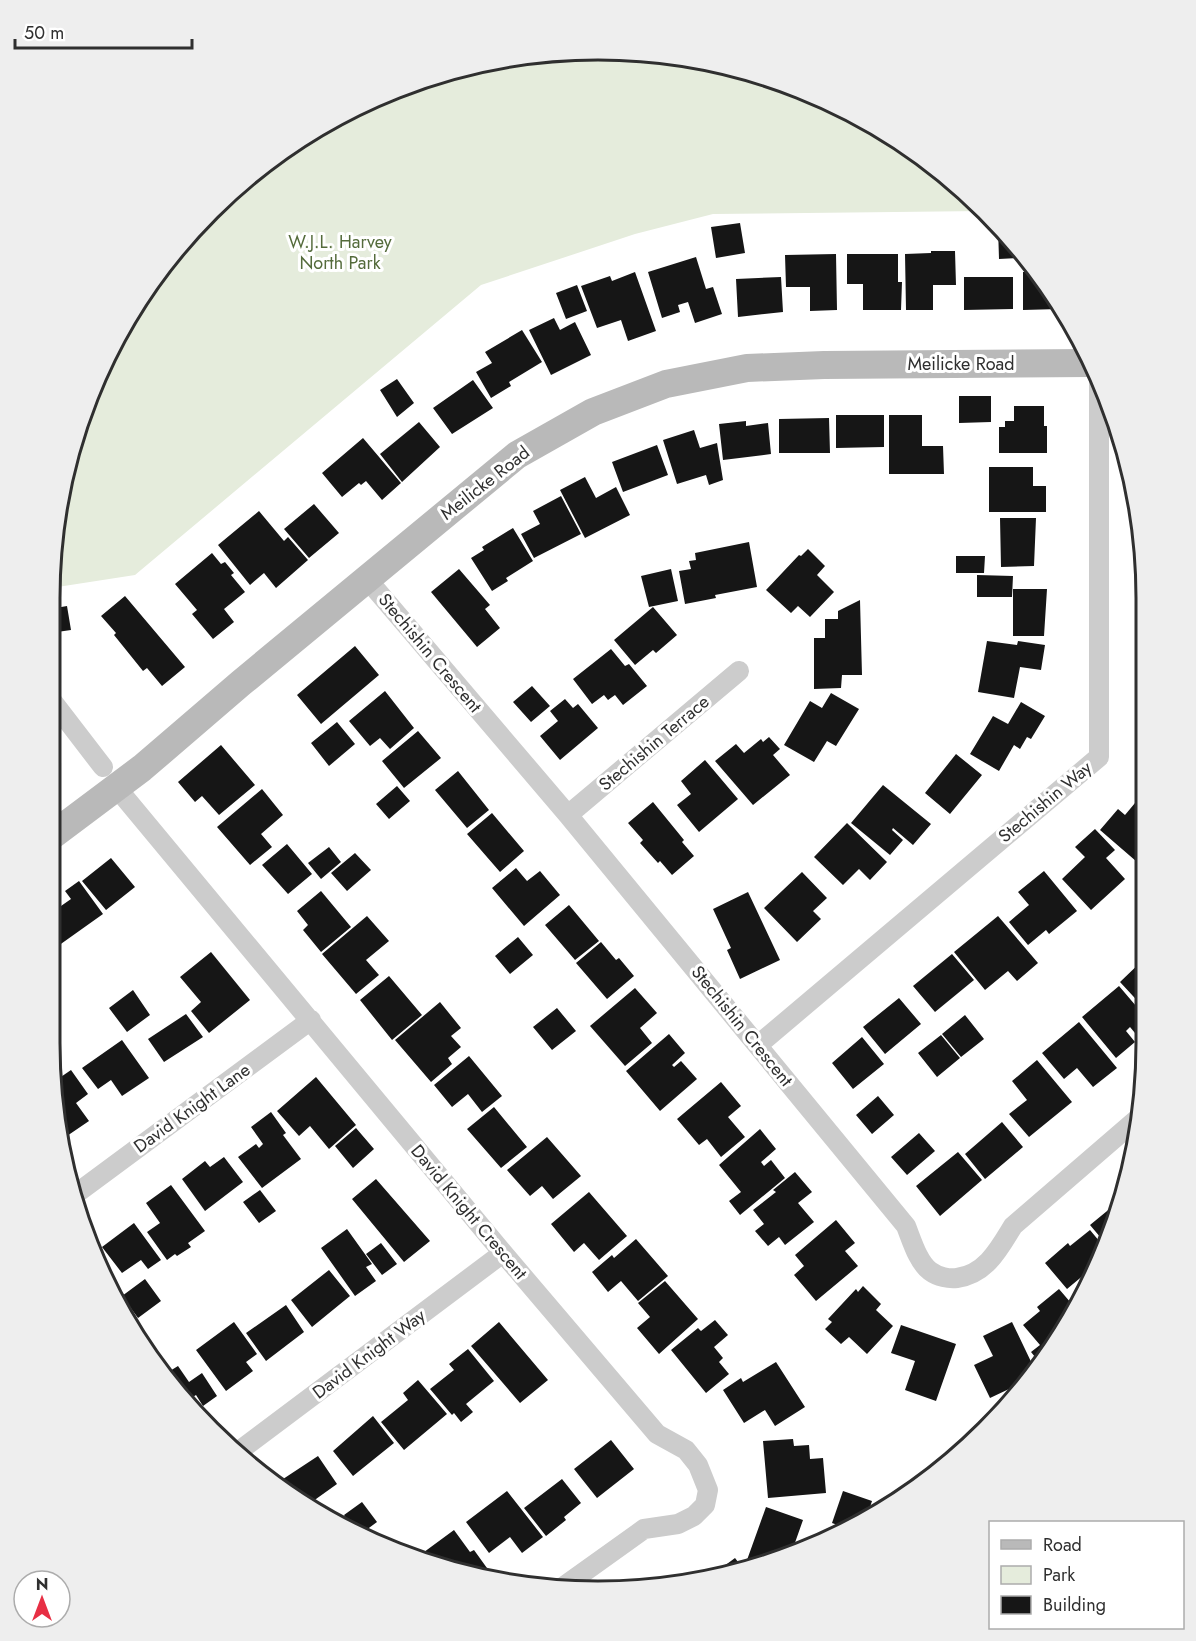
<svg xmlns="http://www.w3.org/2000/svg" width="1196" height="1641" font-family="Jost,sans-serif">
	<style>
		.green { fill: #e5ecdc }
		.building { fill: #161616 }
		.lines { fill: none; stroke-linecap: round; stroke-linejoin: round }
		.street { stroke: #ccc; stroke-width: 20 }
		.secondary { stroke: #b9b9b9; stroke-width: 28 }
		.labels { text-anchor: middle; stroke-width: 6; stroke-linejoin: round; paint-order: stroke }
		.park-label { font-size: 18px; fill: #546b3b; stroke: #fff }
		.street-label { font-size: 18px; fill: #2f2f2f; stroke: #fff }
		.rim { fill: none; stroke: #2f2f2f; stroke-width: 3 }
	</style>
	<rect width="100%" height="100%" fill="#fff"/>
	<!-- green -->
	<path class="green" d="M562,51L669,54L774,79L872,123L959,185L983,211L713,214L635,234L481,285L135,575L51,588L68,456L142,294L264,163L355,106L456,68Z"/>
	<!-- building -->
	<path class="building" d="M740,223L745,253L716,258L711,227Z
		M998,227L1020,250V258L999,259Z
		M931,251H955L956,285H933V310H906L905,254L931,253Z
		M836,254L837,310L810,311V287H786L785,255Z
		M847,254H898V282H902L901,310H863V284H847Z
		M696,257L706,289L713,287L722,314L695,323L688,302L678,305L680,312L662,318L648,272Z
		M635,272L656,331L628,341L621,320L597,328L581,286L610,276L612,281Z
		M1023,272H1038L1059,309L1023,310Z
		M781,277L783,312L738,317L736,279Z
		M964,277H1013V309L964,310Z
		M577,285L587,311L566,319L556,293Z
		M554,318L560,330L575,322L591,355L551,375L529,330Z
		M522,330L542,362L509,382L511,386L491,398L476,372L492,363L485,352Z
		M397,379L414,403L397,417L380,390Z
		M473,380L493,408L452,434L433,408Z
		M959,396H991V422L959,423Z
		M1014,406H1044V426H1047V453H999V427H1005V421H1014Z
		M836,415H884V447L836,448Z
		M889,415H922V446H943L944,474H889Z
		M829,418L830,453H779V419Z
		M746,421V426L768,423L771,454L723,460L719,424Z
		M419,422L440,447L402,482L380,454Z
		M694,430L700,448L717,443L723,480L709,485L706,475L677,484L663,440Z
		M363,438L401,483L382,500L366,481L361,485L359,483L342,497L322,473Z
		M657,445L668,475L623,492L612,462Z
		M989,467H1033V486H1046V512H989Z
		M585,477L596,498L616,487L630,515L585,538L560,490Z
		M561,496L581,534L534,558L521,534L540,524L533,511Z
		M314,504L339,533L309,558L284,529Z
		M259,511L284,541L288,537L308,560L276,588L264,573L250,585L218,545Z
		M1000,518H1036L1034,566L1001,567Z
		M513,528L533,561L506,578L508,581L492,591L471,558L484,550L482,547Z
		M749,542L757,587L715,595L716,598L685,604L679,571L691,569L689,561L696,560L695,553Z
		M808,549L825,566L817,575L834,592L810,617L798,606L791,613L766,590L799,555L801,556Z
		M212,553L221,564L225,562L234,573L231,575L245,592L224,609L234,622L213,639L192,614L197,610L175,584Z
		M956,556H985L984,573H956Z
		M459,569L490,605L485,609L500,628L477,647L431,592Z
		M671,569L678,601L649,607L641,576Z
		M977,575L1013,576L1012,597H977Z
		M1013,589H1047L1044,636H1013Z
		M125,596L185,667L162,686L147,668L143,671L114,635L116,633L101,616Z
		M860,600L862,675H842L841,688L814,689V638H825V619H838V611Z
		M67,606L71,630L50,633V609Z
		M653,607L677,635L656,653L653,650L635,665L614,640Z
		M987,641L1017,645L1018,641L1045,645L1041,670L1020,667L1014,698L978,692Z
		M355,646L379,675L321,724L297,695Z
		M611,649L625,666L629,664L647,686L623,705L615,695L608,700L604,695L592,704L573,679Z
		M532,686L550,706L531,722L513,702Z
		M385,691L414,728L390,749L380,738L370,746L349,721Z
		M831,693L859,709L836,746L827,741L814,762L784,745L810,701L822,708Z
		M565,699L573,708L578,704L598,728L560,760L540,736L558,721L550,711Z
		M1021,702L1045,716L1031,739L1027,737L1020,749L1014,745L999,771L970,754L993,716L1008,724Z
		M337,722L355,744L329,766L311,743Z
		M418,731L441,758L404,788L382,761Z
		M769,737L780,749L773,755L790,775L753,805L715,761L736,744L744,753L761,739L763,742Z
		M221,745L255,785L219,815L202,796L195,802L178,782Z
		M956,754L982,775L950,814L925,793Z
		M705,760L738,799L699,832L677,805L691,794L681,781Z
		M458,771L489,810L467,828L435,790Z
		M883,785L931,824L913,845L893,828L892,830L903,840L890,855L851,823Z
		M397,786L410,801L389,819L376,804Z
		M262,789L283,815L261,834L272,847L250,865L217,827Z
		M653,802L684,840L682,842L694,856L672,875L660,861L658,863L640,843L643,840L628,823Z
		M1135,803L1144,810V868L1100,830L1118,809L1125,815Z
		M492,813L524,851L500,872L467,834Z
		M847,823L887,862L870,880L859,869L843,885L814,857Z
		M1095,829L1115,850L1106,858L1125,879L1091,910L1062,879L1085,857L1075,847Z
		M287,844L312,874L288,894L262,865Z
		M329,847L341,862L321,879L308,863Z
		M355,853L371,870L347,891L331,873Z
		M111,858L135,887L106,910L82,881Z
		M516,868L527,881L540,871L560,895L524,926L492,888Z
		M1044,871L1077,911L1049,934L1046,930L1028,945L1009,922L1029,905L1018,892Z
		M802,872L827,898L813,911L821,919L797,942L764,908Z
		M79,881L103,914L58,946L50,935V905L56,900L61,906L71,899L65,891Z
		M321,891L351,927L321,952L303,930L308,925L297,911Z
		M748,892L780,960L740,979L727,950L731,948L713,909Z
		M569,905L599,941L575,960L545,925Z
		M367,916L389,941L366,960L379,975L356,994L322,954Z
		M998,916L1038,963L1017,981L1008,971L985,990L954,952Z
		M518,937L533,955L510,974L495,956Z
		M50,939L56,947L50,953Z
		M601,942L616,960L619,958L634,976L607,999L576,963Z
		M211,952L250,1000L209,1033L191,1011L201,1002L180,977Z
		M952,954L974,980L935,1012L913,986Z
		M1145,958V1009L1120,982Z
		M389,976L422,1015L392,1040L360,1000Z
		M1119,986L1142,1013H1145V1045L1130,1027L1126,1031L1135,1042L1116,1058L1082,1017Z
		M635,988L657,1013L640,1028L652,1043L625,1066L590,1026Z
		M133,990L150,1015L127,1032L109,1008Z
		M899,998L921,1024L885,1054L863,1027Z
		M440,1002L461,1028L451,1036L461,1047L448,1058L452,1064L431,1082L395,1040Z
		M557,1008L576,1031L552,1050L533,1027Z
		M186,1014L203,1037L164,1062L148,1039Z
		M965,1015L984,1039L961,1057L942,1034Z
		M1079,1022L1117,1068L1093,1087L1077,1068L1064,1079L1042,1053Z
		M669,1034L685,1053L672,1065L674,1067L681,1061L697,1079L660,1111L626,1071Z
		M941,1035L960,1058L937,1077L918,1053Z
		M862,1037L884,1064L853,1089L832,1063Z
		M122,1040L149,1078L122,1096L111,1080L98,1089L82,1068Z
		M469,1056L502,1096L482,1112L468,1094L452,1107L434,1085Z
		M1037,1060L1072,1102L1029,1137L1009,1114L1027,1100L1012,1081Z
		M71,1070L88,1094L76,1103L89,1121L64,1138L62,1135L56,1090L58,1088L55,1081Z
		M316,1077L356,1125L329,1149L310,1126L299,1136L277,1111Z
		M721,1082L741,1106L728,1117L745,1137L721,1157L707,1139L699,1145L677,1119Z
		M878,1096L894,1115L872,1134L856,1115Z
		M494,1107L527,1147L501,1168L467,1129Z
		M271,1112L286,1133L283,1135L301,1159L262,1188L238,1157L256,1144L259,1148L263,1144L251,1127Z
		M1002,1122L1023,1147L985,1179L965,1154Z
		M356,1128L374,1149L353,1168L335,1146Z
		M760,1129L776,1149L761,1162L764,1166L771,1160L785,1178L740,1215L729,1201L741,1192L719,1165Z
		M919,1133L935,1151L907,1175L891,1157Z
		M547,1137L581,1176L553,1199L542,1186L530,1196L507,1170Z
		M958,1152L982,1180L940,1216L916,1186Z
		M224,1157L243,1182L205,1211L182,1179L205,1161L210,1167Z
		M795,1172L812,1192L798,1203L814,1222L785,1245L779,1237L768,1246L755,1231L764,1224L753,1210L776,1192L773,1190Z
		M376,1179L430,1241L404,1262L352,1199Z
		M171,1185L205,1231L188,1243L191,1247L177,1256L175,1254L167,1260L147,1232L160,1223L146,1203Z
		M260,1190L276,1211L259,1223L243,1202Z
		M589,1192L627,1236L599,1260L584,1243L574,1252L551,1224Z
		M1118,1202L1120,1205L1117,1219L1106,1244L1090,1225Z
		M836,1220L855,1243L845,1251L858,1266L816,1301L794,1275L804,1266L795,1255Z
		M134,1223L161,1260L148,1269L141,1260L122,1273L102,1247Z
		M347,1229L372,1264L366,1267L376,1281L355,1296L321,1248Z
		M1090,1230L1105,1248L1097,1264L1067,1289L1045,1263L1068,1243L1070,1246Z
		M636,1239L668,1276L638,1301L621,1281L608,1292L592,1272L612,1255L614,1258Z
		M381,1243L397,1264L382,1275L366,1254Z
		M329,1270L350,1296L312,1327L291,1300Z
		M145,1279L161,1301L138,1318L122,1296Z
		M665,1281L698,1319L659,1354L637,1328L650,1317L638,1303Z
		M863,1286L881,1304L876,1310L893,1326L867,1354L849,1337L841,1344L825,1329L832,1322L828,1319L856,1289L858,1292Z
		M1059,1289L1077,1310L1067,1326L1052,1339L1055,1342L1040,1363L1031,1352L1040,1345L1023,1325L1040,1311L1037,1307Z
		M286,1305L304,1332L266,1361L246,1333Z
		M715,1320L728,1335L714,1347L723,1358L719,1362L729,1374L706,1393L671,1350L698,1328L701,1331Z
		M234,1322L257,1354L246,1362L253,1371L226,1391L196,1350Z
		M499,1322L548,1380L520,1403L471,1346Z
		M1012,1322L1035,1370L1028,1380L990,1398L974,1365L993,1356L983,1336Z
		M901,1325L956,1344L936,1401L905,1390L915,1361L891,1353Z
		M468,1349L494,1381L466,1404L473,1412L461,1422L454,1413L452,1415L430,1389L454,1370L449,1364Z
		M776,1362L805,1407L775,1426L765,1410L744,1423L723,1390L741,1378L743,1382Z
		M178,1366L189,1382L202,1373L217,1396L203,1406L196,1395L188,1400L165,1374Z
		M418,1380L447,1414L404,1450L381,1422L408,1400L403,1393Z
		M373,1416L394,1443L353,1476L333,1451Z
		M793,1439L794,1446L809,1445L810,1459L823,1458L826,1493L768,1498L763,1441Z
		M611,1440L634,1469L597,1498L574,1469Z
		M318,1456L337,1484L309,1504L277,1483Z
		M562,1479L581,1503L564,1517L566,1520L546,1536L524,1508Z
		M507,1491L543,1537L522,1553L510,1537L489,1553L466,1522Z
		M843,1491L872,1501L867,1516L846,1528L832,1523Z
		M362,1502L377,1522L358,1536L344,1515Z
		M766,1507L803,1520L791,1554L757,1563L747,1560Z
		M454,1530L470,1552L474,1550L492,1575L490,1576L420,1555Z
		M735,1558L742,1567L712,1575Z"/>
	<g class="lines">
		<!-- street -->
		<path class="street" d="M367,579L568,815L906,1226C912,1241 918,1262 930,1271C938,1277 949,1279 957,1278C986,1274 999,1249 1013,1226L1137,1119
			M50,698L103,767
			M116,787L503,1253L657,1434L686,1450L698,1465L708,1490L705,1505L694,1516L678,1524L644,1529L563,1587
			M568,815L739,671
			M758,1045L1099,757V378
			M73,1196L311,1020
			M235,1454L503,1253"/>
		<!-- secondary -->
		<path class="secondary" d="M50,837L142,768L241,683L517,455L593,412L666,384L747,368L824,365L1090,363"/>
	</g>
	<g class="labels">
		<!-- park labels -->
		<g class="park-label">
			<text x="340" y="248">W.J.L. Harvey<tspan x="340" dy="21">North Park</tspan></text>
		</g>
		<!-- street labels -->
		<g class="street-label">
			<text x="961" y="370">Meilicke Road</text>
			<text transform="translate(485 483) rotate(-38)" y="6">Meilicke Road</text>
			<text transform="translate(430 653) rotate(50)" y="6">Stechishin Crescent</text>
			<text transform="translate(654 743) rotate(-40)" y="6">Stechishin Terrace</text>
			<text transform="translate(1045 802) rotate(-40)" y="6">Stechishin Way</text>
			<text transform="translate(742 1026) rotate(51)" y="6">Stechishin Crescent</text>
			<text transform="translate(192 1108) rotate(-36)" y="6">David Knight Lane</text>
			<text transform="translate(469 1212) rotate(50)" y="6">David Knight Crescent</text>
			<text transform="translate(369 1354) rotate(-37)" y="6">David Knight Way</text>
		</g>
	</g>
	<!-- crop -->
	<path d="M0 0H1196V1641H0ZM598 60H598A538 538 0 0 1 1136 598V1043A538 538 0 0 1 598 1581H598A538 538 0 0 1 60 1043V598A538 538 0 0 1 598 60Z" fill="#eee" fill-rule="evenodd"/>
	<path class="rim" d="M598 60H598A538 538 0 0 1 1136 598V1043A538 538 0 0 1 598 1581H598A538 538 0 0 1 60 1043V598A538 538 0 0 1 598 60Z"/>
	<!-- legend -->
	<rect x="989" y="1521" width="195" height="108" fill="#ffffff" stroke="#acacac" stroke-width="1.5"/>
	<rect x="1001" y="1540" width="30" height="9" fill="#b9b9b9" stroke="#acacac" stroke-width="1.5"/>
	<text x="1043" y="1551" font-size="18" fill="#2f2f2f">Road</text>
	<rect x="1001" y="1566" width="30" height="18" fill="#e5ecdc" stroke="#acacac" stroke-width="1.5"/>
	<text x="1043" y="1581" font-size="18" fill="#2f2f2f">Park</text>
	<rect x="1001" y="1596" width="30" height="18" fill="#161616" stroke="#acacac" stroke-width="1.5"/>
	<text x="1043" y="1611" font-size="18" fill="#2f2f2f">Building</text>
	<!-- north arrow -->
	<g transform="translate(42 1599)"><circle r="28" fill="#ffffff" stroke="#acacac" stroke-width="1.5"/>
	<path d="M0-4.5L10 22L0 15L-10 22Z" fill="#e72f44"/>
	<text y="-9" font-size="16" font-weight="bold" text-anchor="middle" fill="#2f2f2f">N</text>
	</g>
	<!-- scale -->
	<path d="M15 39v9h177v-9" fill="none" stroke="#2f2f2f" stroke-width="3"/>
	<text x="24" y="39" font-size="18" fill="#2f2f2f" stroke="#ffffff" stroke-width="4.5" paint-order="stroke">50 m</text>
</svg>
